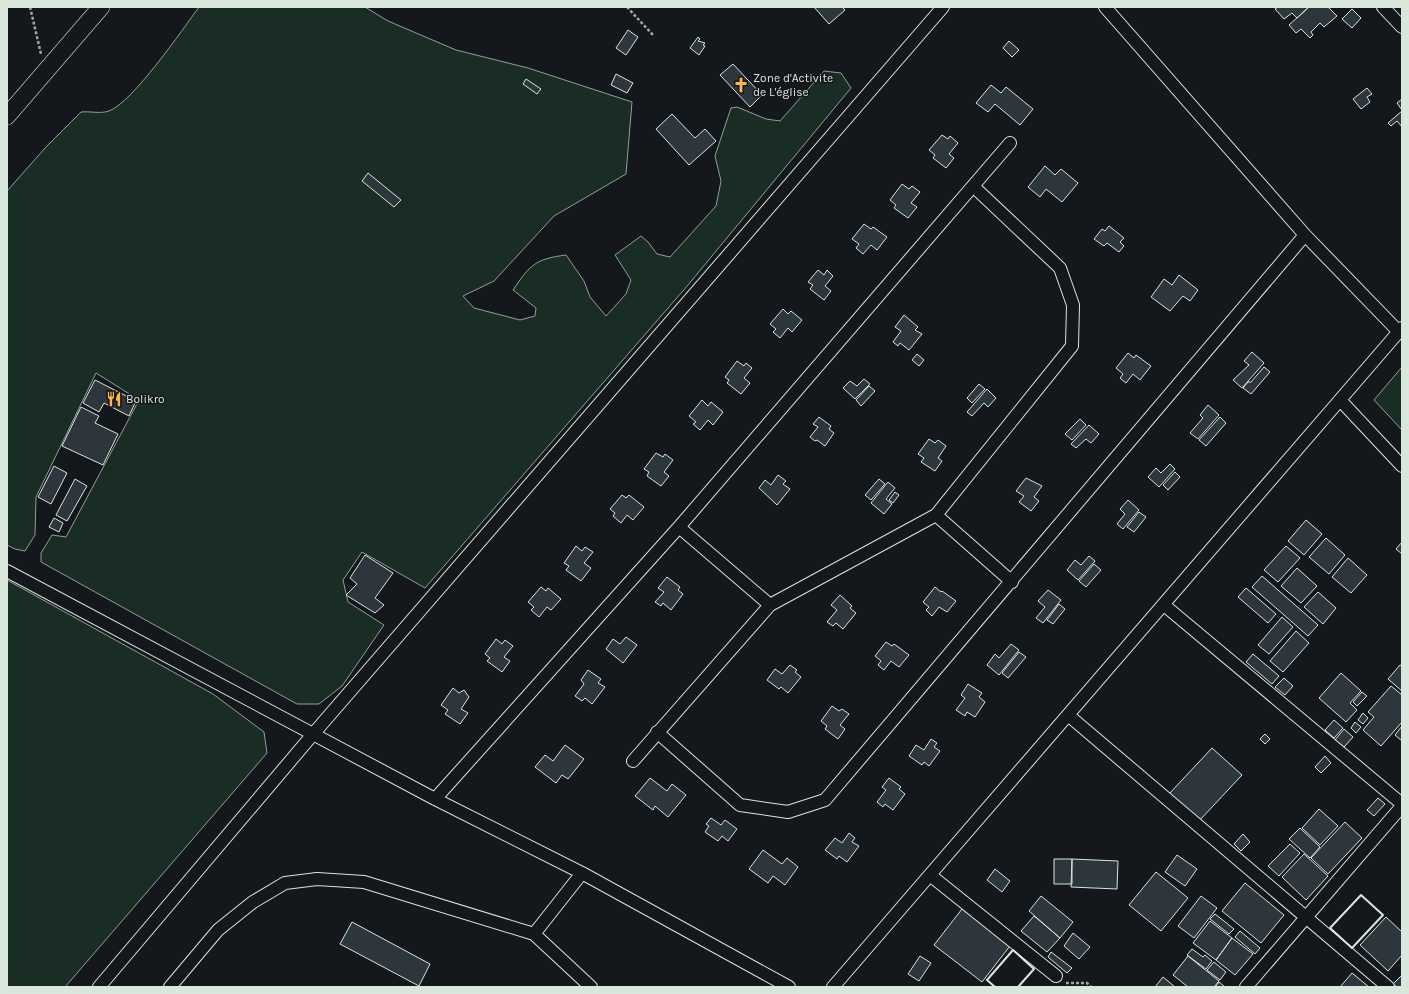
<svg xmlns="http://www.w3.org/2000/svg" width="1409" height="994" font-family="Karla,sans-serif">
	<style>
		.green { fill: #1a2d24; stroke: #939e99 }
		.building { fill: #2c363c; stroke: #d8e6dc }
		.lines { fill: none; stroke-linecap: round; stroke-linejoin: round }
		.street-casing { stroke: #d8e6dc; stroke-width: 14 }
		.secondary-casing { stroke: #d8e6dc; stroke-width: 18 }
		.path { stroke: #9da8a2; stroke-width: 2.5; stroke-dasharray: 3 2; stroke-linecap: butt }
		.street { stroke: #14181c; stroke-width: 12 }
		.secondary { stroke: #14181c; stroke-width: 17 }
		.wall { stroke: #d8e6dc; stroke-width: 2 }
		.labels { text-anchor: middle; stroke-width: 3; stroke-linejoin: round; paint-order: stroke }
		.poi-label { font-size: 12px; fill: #d8e6dc; stroke: #14181c; text-anchor: start }
	</style>
	<rect width="100%" height="100%" fill="#14181c"/>
	<!-- green -->
	<path class="green" d="M199,7H365L388,21L456,50L528,68L632,102L626,174L554,216L494,281L463,296L474,308L520,320L535,316L536,308L513,290C530,265 535,259 566,255L584,281L590,297L606,316L626,294L631,280L615,255L641,236L648,242L657,254L670,257L716,206L721,181L715,156L731,108L737,107L766,119L780,121L824,71L841,73L851,88L688,285L425,588L362,552L343,580L348,602L384,625L342,686L319,704H297L41,562V553L52,535L66,537L139,400L96,373L36,497L35,535L25,551L15,549L7,545V191L46,147L81,112C89,111 101,114 109,111C132,103 183,29 199,7Z
		M1402,367V430L1374,400Z
		M7,580L213,694L264,732L267,753L65,987H7Z"/>
	<!-- building -->
	<path class="building" d="M814,7H842L845,10L829,24Z
		M1278,7H1309L1297,18L1292,13L1284,19L1275,9Z
		M1309,7H1328L1337,16L1324,27L1320,23L1311,32L1313,35L1310,38L1301,29L1296,33L1289,25Z
		M1352,9L1361,18L1352,28L1342,19Z
		M628,30L638,37L626,55L616,48Z
		M698,37L700,39L698,41L705,43L703,45L705,46L699,55L690,48Z
		M1009,41L1019,50L1012,57L1003,48Z
		M733,64L762,95L750,107L720,75Z
		M616,74L633,83L627,93L611,85Z
		M526,79L541,89L537,94L523,84Z
		M991,85L1001,93L1006,87L1033,109L1020,125L995,104L988,112L976,103Z
		M1367,88L1372,94L1367,97L1370,102L1361,109L1353,99Z
		M1402,99V110L1397,103Z
		M1402,111V127L1397,121L1391,126L1388,123Z
		M672,114L695,138L705,129L716,141L689,165L656,129Z
		M942,135L948,139L950,136L958,143L949,154L954,158L946,168L933,158L935,155L929,150Z
		M1045,166L1055,175L1061,169L1078,183L1062,202L1046,189L1040,197L1028,187Z
		M368,173L401,200L394,207L362,181Z
		M902,184L909,189L912,186L920,192L911,203L917,207L908,218L894,208L896,205L890,200Z
		M864,224L871,229L873,227L887,237L877,250L871,245L863,254L856,248L859,244L852,239Z
		M1109,226L1124,238L1120,242L1124,246L1119,252L1107,243L1104,246L1094,239L1102,229L1105,231Z
		M818,270L824,275L827,270L833,276L825,286L831,291L824,300L810,289L813,285L808,282Z
		M1179,275L1198,290L1190,301L1183,296L1170,311L1151,297L1164,279L1172,285Z
		M783,309L788,314L791,311L802,320L792,332L788,328L780,338L773,332L776,329L770,324Z
		M904,315L918,327L915,330L922,334L909,350L900,343L898,346L893,342L901,331L895,327Z
		M1252,352L1264,363L1242,388L1233,380L1249,365L1244,361Z
		M1128,353L1134,358L1136,355L1151,366L1140,380L1133,374L1126,383L1120,378L1123,374L1116,368Z
		M917,354L924,360L919,366L912,360Z
		M737,361L744,366L746,363L752,368L744,378L750,383L741,394L727,383L729,380L725,377Z
		M1264,367L1270,372L1251,394L1243,388L1248,382H1251Z
		M864,379L870,384L855,399L843,388L850,381L857,386Z
		M95,380L136,401L129,416L104,403L99,412L83,403Z
		M979,384L985,389L972,403L967,398Z
		M869,386L875,391L861,406L856,400Z
		M987,389L996,398L988,407L984,403L972,416L967,412Z
		M702,400L708,406L711,402L723,412L713,425L708,420L700,430L693,424L696,422L689,416Z
		M1208,405L1219,415L1198,439L1190,433L1203,418L1200,415Z
		M81,407L99,416L95,423L118,434L103,465L62,446Z
		M819,417L831,426L829,429L834,433L825,446L817,440L815,441L810,437L818,427L813,424Z
		M1220,417L1226,423L1206,446L1199,440Z
		M1080,419L1086,425L1072,440L1065,434Z
		M1089,425L1099,434L1091,443L1086,439L1076,448L1071,444Z
		M929,439L935,443L938,440L946,446L938,458L942,461L935,471L921,462L924,458L918,454Z
		M656,453L663,457L665,454L673,460L664,472L669,476L661,486L647,476L649,472L644,469Z
		M1170,464L1175,469L1159,487L1148,477L1156,468L1161,473Z
		M54,466L67,473L51,504L38,497Z
		M1175,472L1180,477L1168,490L1163,485Z
		M778,475L786,481L783,484L790,489L777,505L759,488L765,480L771,485Z
		M1026,478L1042,486L1034,497L1039,501L1031,511L1019,502L1024,496L1016,491Z
		M75,479L87,486L67,521L56,515Z
		M879,479L885,484L871,500L865,495Z
		M888,482L895,488L886,499L892,504L884,514L871,503Z
		M895,492L899,495L893,503L889,500Z
		M622,495L626,498L629,495L644,507L633,520L627,515L621,523L613,516L615,513L610,509Z
		M1128,500L1139,510L1123,529L1117,524L1125,514L1120,509Z
		M1139,512L1146,517L1134,532L1127,527Z
		M54,518L63,523L59,532L49,527Z
		M1306,520L1322,534L1304,555L1288,541Z
		M1326,538L1345,555L1329,574L1309,557Z
		M1402,542V554L1396,549Z
		M576,546L582,551L585,547L593,552L584,563L591,568L581,581L566,570L569,566L564,563Z
		M1286,546L1300,558L1278,582L1264,570Z
		M365,555L393,573L375,598L384,605L375,613L346,595L357,584L350,578Z
		M1089,556L1095,561L1078,580L1067,570L1075,560L1081,565Z
		M1348,558L1367,575L1351,593L1332,577Z
		M1094,564L1101,570L1086,587L1079,581Z
		M1297,568L1317,586L1301,603L1281,586Z
		M1262,576L1318,625L1308,636L1252,587Z
		M667,577L680,587L678,590L683,594L671,610L663,603L661,606L655,602L664,592L658,588Z
		M541,587L546,591L548,588L561,599L551,610L547,607L539,617L531,610L534,607L528,602Z
		M935,587L941,592L942,591L956,601L947,612L939,607L932,616L926,610L929,607L923,602Z
		M1246,588L1276,614L1268,623L1238,597Z
		M1048,590L1061,600L1043,623L1036,618L1045,607L1038,601Z
		M1318,592L1336,608L1323,624L1304,607Z
		M840,595L852,606L850,608L856,613L843,629L836,623L833,626L827,622L837,610L831,605Z
		M1059,604L1065,609L1053,624L1047,620Z
		M1282,617L1293,627L1269,654L1258,645Z
		M1296,631L1309,643L1283,672L1270,661Z
		M626,637L637,645L623,663L606,649L613,639L620,644Z
		M496,639L502,644L505,640L513,646L504,657L510,661L502,672L487,661L490,658L485,654Z
		M886,642L892,646L894,644L909,655L899,667L891,661L884,670L878,665L881,661L875,656Z
		M1011,644L1019,650L999,675L987,665L995,654L999,658Z
		M1019,652L1026,657L1008,678L1002,673Z
		M1253,654L1279,676L1272,684L1246,662Z
		M790,665L797,670L795,672L801,677L788,693L781,687L779,689L767,680L775,669L782,674Z
		M1400,665L1402,666V691L1388,679Z
		M588,670L601,679L598,683L605,687L592,704L585,698L582,701L575,696L584,684L581,680Z
		M1341,673L1361,691L1350,703L1357,710L1346,722L1319,698Z
		M1284,678L1293,686L1285,695L1275,687Z
		M968,684L982,693L979,697L985,702L975,717L967,712L965,716L956,710L965,698L961,695Z
		M1391,686L1402,695V722L1381,746L1363,730L1374,717L1368,712Z
		M453,688L459,693L464,690L469,697L461,709L468,713L460,724L445,714L448,710L441,705Z
		M1362,692L1367,696L1357,706L1353,702Z
		M832,706L839,711L842,709L849,714L840,725L845,729L838,739L825,729L827,726L821,721Z
		M1363,713L1368,718L1363,724L1358,720Z
		M1334,720L1343,728L1334,738L1325,730Z
		M1355,722L1361,727L1356,733L1351,728Z
		M1402,726V741L1395,735Z
		M1344,729L1353,737L1344,747L1335,740Z
		M1265,734L1270,739L1265,744L1260,739Z
		M931,739L937,743L934,747L940,751L929,766L924,762L922,765L909,756L916,745L924,750Z
		M565,745L584,759L568,779L562,775L556,783L535,767L545,755L553,761Z
		M1212,748L1242,775L1199,821L1169,794Z
		M1325,756L1331,763L1321,773L1315,767Z
		M650,778L667,791L672,784L686,795L668,817L655,806L653,810L635,796Z
		M889,778L901,787L899,789L905,794L893,810L885,804L883,807L877,802L886,790L882,787Z
		M1378,798L1385,804L1374,816L1367,810Z
		M1319,809L1338,826L1320,845L1302,828Z
		M711,818L721,825L725,820L737,829L728,841L722,836L718,841L705,832L709,826L706,824Z
		M1345,822L1362,838L1328,874L1311,858Z
		M1300,828L1320,847L1310,858L1289,839Z
		M849,833L855,838L852,842L859,846L847,862L839,856L837,859L825,850L835,838L842,843Z
		M1243,834L1250,842L1241,851L1234,844Z
		M1290,844L1300,853L1279,876L1268,866Z
		M763,850L782,864L787,858L798,867L785,885L773,876L768,883L749,869Z
		M1304,854L1328,876L1306,900L1282,877Z
		M1177,855L1197,869L1185,886L1165,872Z
		M1054,859H1072V884H1054Z
		M1072,859L1118,861L1117,889L1071,887Z
		M995,869L1010,881L1002,892L987,880Z
		M1156,872L1188,898L1161,931L1129,905Z
		M1245,883L1284,915L1261,943L1222,911Z
		M1041,896L1073,922L1060,938L1029,911Z
		M1201,896L1217,908L1194,938L1178,926Z
		M962,909L1010,946L982,982L934,945Z
		M1215,914L1234,929L1229,934L1210,919Z
		M1034,916L1060,938L1047,952L1021,931Z
		M1386,917L1402,932V955L1388,971L1360,945Z
		M1210,921L1232,938L1216,960L1193,943Z
		M352,922L430,964L419,986L340,944Z
		M1240,931L1260,948L1255,954L1235,937Z
		M1073,933L1090,947L1079,959L1064,946Z
		M1232,938L1253,954L1235,975L1216,960Z
		M1192,949L1203,957L1205,955L1212,961L1206,969L1187,955Z
		M1051,952L1072,968L1067,973L1048,957Z
		M920,956L931,963L919,981L908,974Z
		M1188,956L1219,981L1214,987H1188L1173,975Z
		M1214,962L1226,972L1220,980L1207,970Z
		M1352,973L1369,987H1340Z
		M1402,975V987H1397L1393,984Z
		M1163,977L1175,987H1155Z
		M1219,982L1225,987H1215Z"/>
	<g class="lines">
		<defs>
			<path id="street" d="M1105,7L1305,235L1399,332
				M1383,7L1402,27
				M1341,401L1402,466
				M936,515L1012,582
				M679,527L770,605
				M7,571L435,799L582,873L789,987
				M1164,605L1402,804
				M1068,715L1388,987
				M657,732L740,805L788,812L825,800L1305,235
				M633,761L770,605L936,515L1072,346L1073,305L1060,268L973,186
				M435,799L679,527L1010,143
				M930,875L1056,976
				M534,934L582,873
				M99,987L314,733L943,7
				M170,987L218,930L253,902L285,883L317,879L364,882L534,934L591,987
				M833,987L1402,328
				M1246,987L1402,806"/>
			<path id="secondary" d="M7,116L101,7"/>
		</defs>
		<!-- street casing -->
		<use href="#street" class="street-casing"/>
		<!-- secondary casing -->
		<use href="#secondary" class="secondary-casing"/>
		<!-- path -->
		<path class="path" d="M30,7L41,54
			M627,7L653,35
			M1066,983H1087L1091,987"/>
		<!-- street -->
		<use href="#street" class="street"/>
		<!-- secondary -->
		<use href="#secondary" class="secondary"/>
		<!-- wall -->
		<path class="wall" d="M1361,895L1383,915L1352,948L1330,928Z
			M995,987L987,980L1013,950L1034,969L1018,987"/>
	</g>
	<!-- icons -->
	<defs>
		<symbol id="church-bare" viewBox="-9 -9 18 18"><path d="M-1.2-6h2.4v3.5h3.3v2.4h-3.3V6h-2.4V-.1h-3.3v-2.4h3.3Z" fill="#ffb74d" stroke="#14181c" stroke-width="2.5" paint-order="stroke"/></symbol>
		<symbol id="restaurant-bare" viewBox="-9 -9 18 18"><path d="M-5-6h1v4h1v-4h1v4h1v-4h1v5L-1.5 .5V6h-2V.5L-5-1ZM5-6V6H3V1.5H1.5Q1.5-4 5-6Z" fill="#ffb74d" stroke="#14181c" stroke-width="2.5" paint-order="stroke"/></symbol>
	</defs>
	<g fill-rule="evenodd">
		<use href="#church-bare" x="730" y="74" width="22" height="22"/>
		<use href="#restaurant-bare" x="103" y="388" width="22" height="22"/>
	</g>
	<g class="labels">
		<!-- poi labels -->
		<g class="poi-label">
			<text x="753" y="82">Zone d'Activite<tspan x="753" dy="14">de L'église</tspan></text>
			<text x="126" y="403">Bolikro</text>
		</g>
	</g>
	<!-- border -->
	<rect width="1409" height="994" fill="none" stroke="#d8e6dc" stroke-width="16"/>
</svg>
